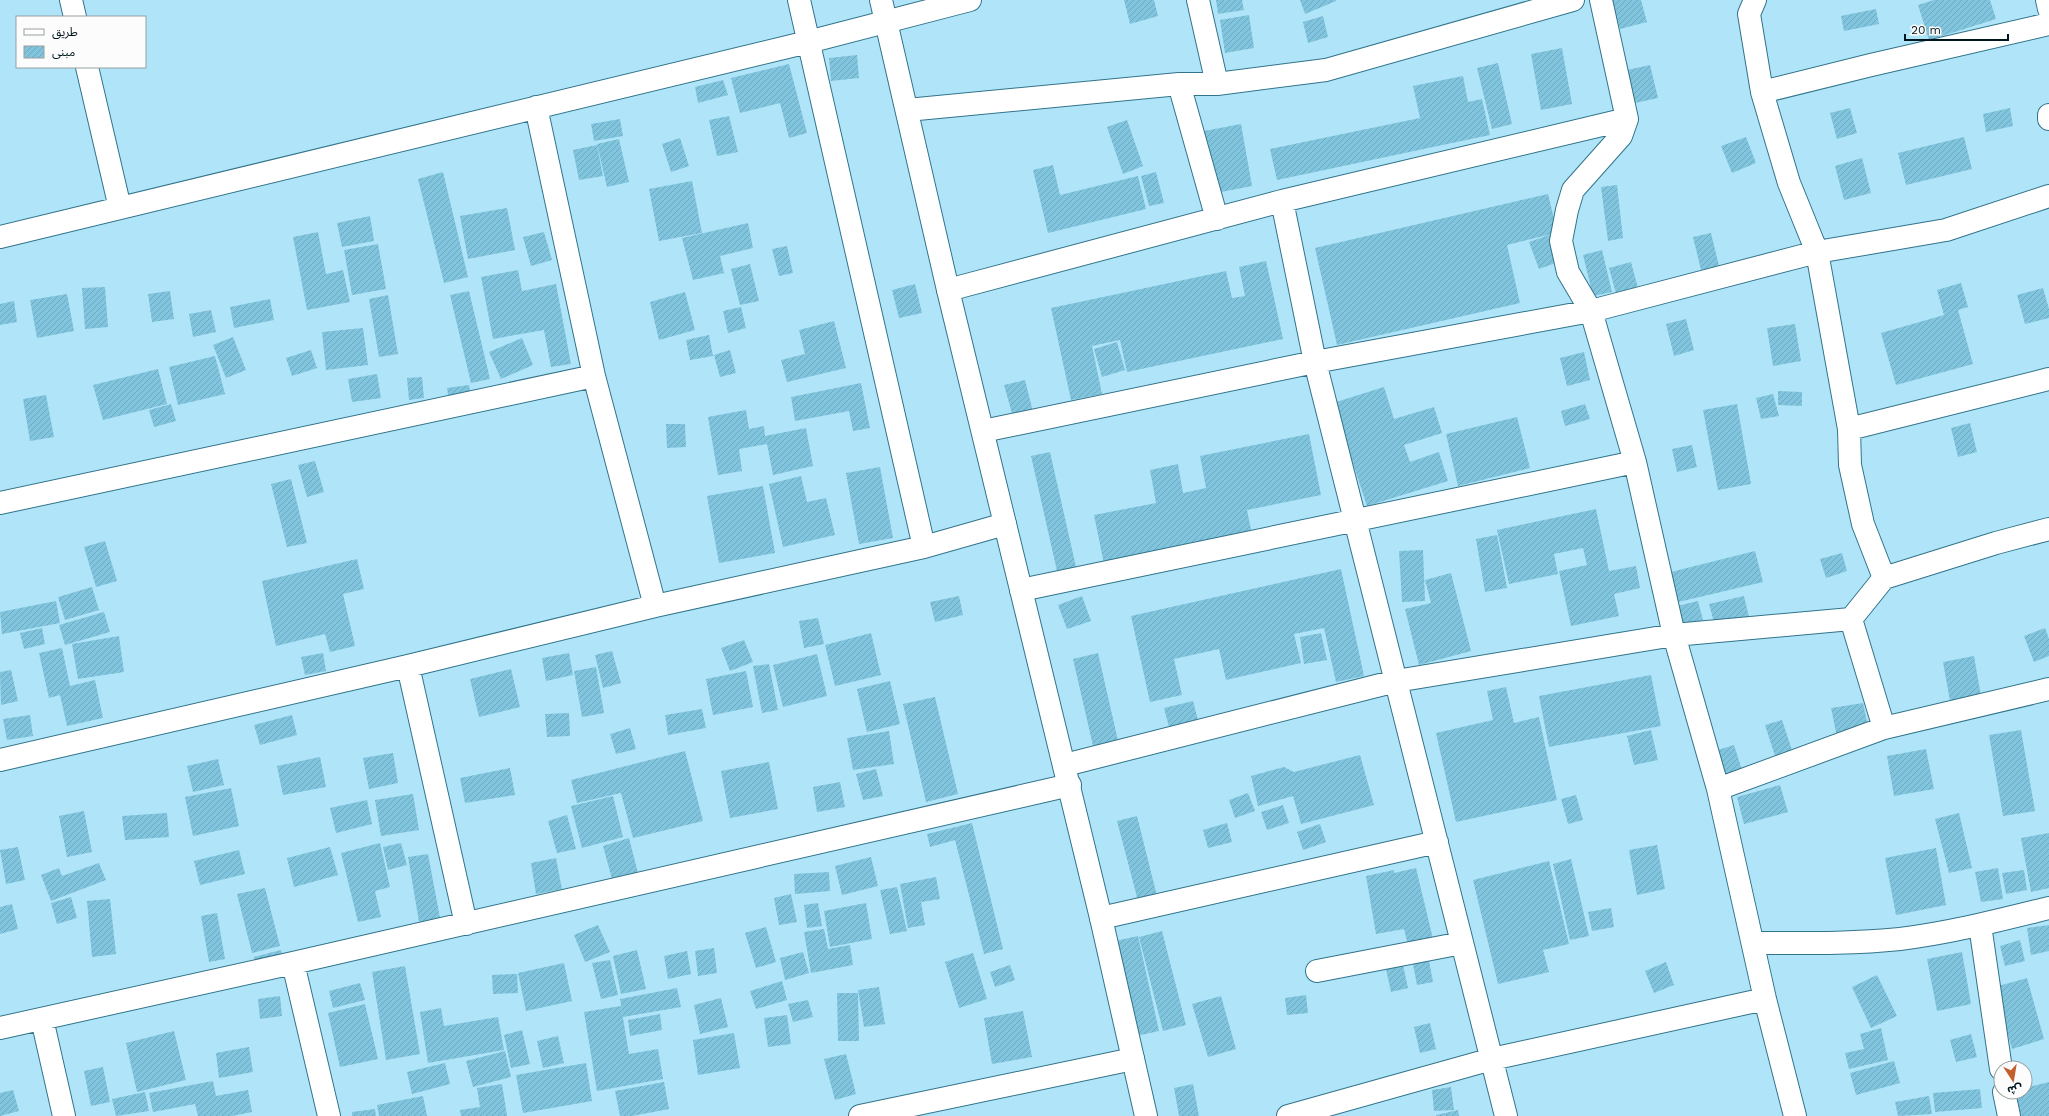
<svg xmlns="http://www.w3.org/2000/svg" width="2049" height="1116" font-family="'Work Sans','Noto Sans Arabic',sans-serif">
	<style>
		.building { fill: url(#building-hatch) }
		.lines { fill: none; stroke-linecap: round; stroke-linejoin: round }
		.minor-casing { stroke: #31748b; stroke-width: 24 }
		.tertiary-casing { stroke: #31748b; stroke-width: 24 }
		.minor { stroke: #fff; stroke-width: 22 }
		.tertiary { stroke: #fff; stroke-width: 22 }
	</style>
	<defs>
		<pattern id="building-hatch" width="6" height="6" patternUnits="userSpaceOnUse"><rect width="6" height="6" fill="#81c4dd"/><path d="M-1 1l2-2M0 6l6-6M5 7l2-2" fill="none" stroke="#6ea8bd"/></pattern>
	</defs>
	<rect width="100%" height="100%" fill="#b0e5f9"/>
	<!-- building -->
	<path class="building" d="M1124,0H1154L1158,16L1130,24Z
		M1216,0H1242L1244,10L1218,14Z
		M1300,0H1336V1L1305,14Z
		M1612,0H1641L1647,22L1620,29Z
		M1934,0H1990L1996,19L1929,40L1918,5Z
		M1876,9L1879,24L1844,31L1841,16Z
		M1249,15L1254,48L1225,53L1220,20Z
		M1323,16L1328,37L1308,43L1303,22Z
		M1562,48L1572,104L1541,110L1531,54Z
		M857,55L859,78L831,81L829,58Z
		M1498,63L1512,124L1492,129L1477,68Z
		M789,64L807,133L789,138L780,103L740,113L731,78Z
		M1650,65L1658,98L1635,103L1627,70Z
		M1463,76L1468,102L1482,99L1490,135L1277,180L1270,149L1420,118L1413,86Z
		M723,80L728,95L698,103L695,87Z
		M1850,108L1857,133L1837,139L1830,113Z
		M2010,108L2013,126L1986,132L1983,114Z
		M729,116L738,152L717,156L709,120Z
		M620,119L623,136L594,141L591,124Z
		M1127,120L1143,166L1123,174L1107,127Z
		M1241,124L1252,186L1216,193L1204,131Z
		M1746,137L1756,163L1732,173L1721,146Z
		M1964,137L1972,169L1906,185L1898,153Z
		M680,138L689,166L671,172L662,144Z
		M619,139L629,182L607,187L597,144Z
		M597,145L603,176L579,180L573,150Z
		M1862,158L1871,193L1844,200L1835,166Z
		M1053,165L1060,195L1138,176L1146,209L1048,233L1033,170Z
		M443,172L468,277L444,283L418,179Z
		M1156,172L1164,203L1149,206L1141,176Z
		M692,181L702,233L659,241L649,189Z
		M1617,185L1623,238L1608,241L1601,187Z
		M1548,194L1564,260L1539,269L1529,242L1552,234L1507,245L1520,303L1337,345L1315,248Z
		M507,208L515,250L468,259L460,216Z
		M370,216L374,241L342,247L337,223Z
		M748,223L753,248L720,256L724,273L693,280L682,238Z
		M318,232L326,274L343,270L350,302L307,310L293,237Z
		M544,232L552,260L531,266L523,237Z
		M1711,233L1719,266L1701,270L1693,237Z
		M378,244L386,289L352,295L344,250Z
		M787,246L793,273L779,276L772,249Z
		M1602,250L1612,292L1593,296L1583,255Z
		M1266,261L1283,339L1127,372L1120,340L1092,346L1102,394L1071,400L1051,308L1226,271L1232,298L1245,296L1239,267Z
		M1631,262L1639,292L1617,297L1609,268Z
		M750,264L759,301L740,305L731,269Z
		M518,270L522,291L556,284L571,364L551,367L544,330L493,339L481,277Z
		M1961,283L1968,307L1958,310L1973,364L1896,385L1881,333L1944,315L1937,290Z
		M915,284L922,313L899,318L892,290Z
		M105,287L108,327L85,329L82,288Z
		M2043,288L2049,309V318L2025,324L2017,295Z
		M170,291L174,319L152,322L148,294Z
		M469,291L490,379L471,383L450,295Z
		M685,292L695,330L659,340L650,302Z
		M67,294L74,331L37,338L30,300Z
		M388,295L398,354L379,357L369,299Z
		M270,299L274,320L234,328L230,307Z
		M14,301L17,322L0,325V304Z
		M741,307L746,328L728,333L723,311Z
		M211,310L216,332L193,337L189,314Z
		M1686,319L1694,350L1674,356L1666,324Z
		M834,321L846,368L787,382L781,360L805,354L799,330Z
		M1795,324L1801,361L1773,366L1767,328Z
		M363,328L368,365L326,370L322,332Z
		M709,335L713,356L690,360L686,340Z
		M233,337L246,370L226,378L213,345Z
		M522,338L533,365L501,379L489,352Z
		M1117,342L1125,370L1102,377L1094,349Z
		M311,350L317,368L292,376L286,358Z
		M730,350L736,373L720,377L714,355Z
		M1584,352L1590,380L1567,386L1560,358Z
		M215,356L225,394L178,405L169,367Z
		M158,369L167,404L103,420L93,385Z
		M377,374L381,398L352,402L348,379Z
		M422,377L424,398L409,400L407,378Z
		M1025,380L1033,412L1013,417L1004,385Z
		M861,383L870,428L853,431L849,411L795,421L791,397Z
		M469,385L472,406L450,409L447,388Z
		M1384,387L1394,419L1434,407L1442,433L1404,445L1410,462L1439,452L1448,481L1367,506L1333,403Z
		M1778,391L1802,392V406L1778,405Z
		M1773,394L1779,416L1761,419L1756,398Z
		M46,395L54,437L30,441L23,399Z
		M171,404L176,421L154,427L149,410Z
		M1585,404L1590,419L1565,426L1561,411Z
		M1737,404L1751,484L1718,490L1703,410Z
		M746,410L749,429L764,426L765,436L806,428L813,466L773,475L767,444L739,449L742,471L718,475L708,417Z
		M1517,417L1530,468L1458,486L1446,434Z
		M1970,423L1977,452L1958,457L1951,428Z
		M666,424H685L686,447L667,448Z
		M1309,434L1321,495L1247,510L1252,534L1104,564L1094,515L1156,503L1150,470L1178,464L1183,493L1206,488L1200,456Z
		M1692,445L1697,467L1677,472L1672,449Z
		M1050,452L1076,567L1057,571L1031,456Z
		M315,461L324,492L307,497L298,465Z
		M880,467L893,538L859,544L846,473Z
		M801,476L807,502L826,498L835,535L783,547L769,484Z
		M291,479L307,543L287,547L271,484Z
		M763,486L775,553L719,563L707,496Z
		M1596,509L1609,571L1636,566L1640,588L1614,594L1619,616L1571,626L1559,571L1587,565L1583,548L1554,554L1558,574L1509,584L1497,530Z
		M1497,535L1507,588L1485,592L1476,539Z
		M105,541L117,581L96,587L84,547Z
		M1423,550L1425,601L1402,602L1399,551Z
		M1755,551L1763,582L1670,604L1663,574Z
		M1842,553L1847,571L1826,578L1820,559Z
		M357,559L364,589L343,594L355,646L330,652L325,634L276,646L262,581Z
		M1341,569L1364,676L1336,682L1324,628L1294,634L1301,663L1226,680L1219,649L1174,659L1182,695L1150,702L1131,616Z
		M1451,573L1471,651L1419,665L1405,609L1431,603L1425,580Z
		M92,587L99,610L65,620L58,597Z
		M959,596L963,615L935,622L930,602Z
		M1082,596L1091,621L1067,629L1058,605Z
		M1744,596L1749,617L1715,626L1709,604Z
		M56,601L60,623L2,634L0,612Z
		M1698,601L1703,620L1677,627L1673,607Z
		M104,612L110,632L65,645L59,625Z
		M818,618L824,644L804,648L799,621Z
		M42,628L45,644L24,649L20,633Z
		M2045,628L2049,639V656L2034,662L2024,636Z
		M871,633L881,675L835,686L825,645Z
		M1321,633L1327,660L1304,664L1300,637Z
		M119,636L124,672L78,679L72,644Z
		M744,640L753,662L730,671L721,648Z
		M62,648L70,686L95,680L103,718L67,726L60,695L49,698L39,653Z
		M612,651L621,683L603,688L595,655Z
		M323,653L326,671L305,675L301,657Z
		M569,653L573,675L546,681L542,658Z
		M1098,653L1121,754L1096,759L1073,659Z
		M817,654L827,696L783,707L773,665Z
		M1974,656L1981,696L1950,701L1943,662Z
		M769,664L778,710L762,713L753,666Z
		M596,667L604,713L582,717L574,671Z
		M511,669L520,707L479,717L470,679Z
		M11,670L18,701L1,705L0,672Z
		M746,671L753,707L713,715L706,679Z
		M1651,675L1661,726L1549,747L1539,696Z
		M890,681L900,724L867,732L857,689Z
		M1506,687L1514,723L1539,717L1557,800L1456,822L1436,733L1493,720L1487,691Z
		M935,697L958,794L926,802L903,704Z
		M1193,701L1200,728L1171,735L1164,708Z
		M1863,703L1869,731L1837,737L1831,708Z
		M702,709L706,728L668,735L665,715Z
		M569,713L570,736L547,737L545,714Z
		M30,715L33,736L7,740L3,719Z
		M292,715L297,735L260,745L254,725Z
		M1782,720L1792,750L1775,756L1765,725Z
		M630,728L636,749L616,754L610,734Z
		M1651,730L1658,760L1634,765L1627,736Z
		M2021,730L2035,811L2003,816L1989,735Z
		M889,731L894,764L853,770L847,738Z
		M1734,745L1742,770L1726,775L1718,750Z
		M1926,749L1934,789L1894,796L1887,756Z
		M685,751L703,821L633,838L621,793L577,803L571,780Z
		M393,753L398,783L369,789L363,758Z
		M1360,755L1374,805L1301,824L1293,796L1258,806L1251,776L1284,767L1294,772Z
		M320,757L326,787L283,795L277,766Z
		M218,759L224,785L193,792L187,766Z
		M769,762L778,809L730,818L721,771Z
		M510,768L515,795L465,803L460,778Z
		M876,769L883,796L863,800L856,774Z
		M840,782L845,807L817,812L813,787Z
		M1780,785L1788,812L1744,824L1737,797Z
		M231,788L239,826L193,836L185,797Z
		M1248,793L1255,811L1235,818L1229,800Z
		M413,794L419,830L381,836L375,800Z
		M1576,795L1583,820L1568,824L1561,799Z
		M613,796L623,837L582,848L571,806Z
		M367,800L372,824L336,833L330,808Z
		M1283,805L1289,823L1267,830L1261,812Z
		M84,811L92,852L67,857L59,816Z
		M167,813L169,837L125,840L122,816Z
		M1959,813L1972,868L1949,873L1935,819Z
		M567,815L576,849L557,853L548,821Z
		M1137,816L1157,896L1138,901L1117,821Z
		M972,823L1003,949L984,954L955,840L930,847L927,834Z
		M1227,823L1232,842L1208,848L1203,830Z
		M1320,824L1326,842L1303,850L1297,832Z
		M2049,833V888L2031,892L2021,838Z
		M629,838L638,873L612,879L603,846Z
		M380,843L390,887L375,891L381,917L358,922L341,853Z
		M401,843L407,865L388,870L383,847Z
		M1657,845L1665,889L1637,895L1629,850Z
		M18,847L25,880L6,884L0,850Z
		M330,847L338,875L294,887L287,858Z
		M1936,848L1946,905L1896,915L1885,858Z
		M239,850L245,874L200,885L194,861Z
		M428,854L440,918L419,922L408,857Z
		M871,857L878,886L842,895L835,866Z
		M556,858L562,889L536,894L531,863Z
		M1571,859L1589,936L1570,940L1553,864Z
		M1549,861L1569,944L1543,950L1549,972L1498,984L1473,880Z
		M99,863L106,880L51,901L41,875L59,868L62,876Z
		M1416,868L1434,943L1409,949L1404,929L1376,934L1366,876L1394,870V873Z
		M1998,868L2003,899L1981,902L1975,872Z
		M2024,870L2027,890L2006,894L2002,873Z
		M829,872L830,891L795,894L794,874Z
		M936,877L940,899L921,902L925,925L908,928L900,884Z
		M897,887L907,931L890,934L880,890Z
		M265,888L280,946L252,953L237,894Z
		M791,894L797,922L779,925L774,898Z
		M71,897L77,918L57,924L51,903Z
		M110,899L116,954L92,957L87,901Z
		M818,903L822,926L807,928L804,905Z
		M866,903L872,939L830,947L824,911Z
		M12,904L18,929L0,934V907Z
		M1611,908L1614,927L1592,931L1588,912Z
		M217,913L225,959L209,962L201,916Z
		M598,925L610,952L585,962L574,935Z
		M2049,925V951L2031,955L2027,928Z
		M766,927L776,962L756,968L745,933Z
		M824,929L828,949L850,945L853,965L811,973L804,932Z
		M1162,931L1186,1025L1163,1031L1139,937Z
		M1138,936L1159,1031L1136,1036L1115,941Z
		M2020,940L2025,961L2005,966L2000,946Z
		M714,948L717,973L698,976L695,951Z
		M281,950L285,966L258,973L254,957Z
		M637,950L646,989L621,994L613,956Z
		M1427,950L1433,982L1417,985L1411,954Z
		M687,951L691,974L668,979L664,956Z
		M803,952L809,973L785,980L780,958Z
		M1962,952L1971,1004L1937,1011L1927,959Z
		M973,953L987,999L959,1008L945,962Z
		M1401,956L1408,988L1391,992L1384,960Z
		M610,960L618,995L601,999L592,963Z
		M1666,962L1674,985L1654,993L1645,971Z
		M564,963L572,1001L526,1011L518,973Z
		M1010,965L1015,980L995,987L990,972Z
		M405,966L420,1054L386,1060L372,972Z
		M517,974L518,993L493,994L492,975Z
		M1877,975L1897,1016L1871,1028L1852,987Z
		M2027,978L2044,1039L2012,1049L1995,987Z
		M782,981L787,1000L756,1009L750,991Z
		M360,983L365,1000L333,1008L329,991Z
		M879,987L885,1024L864,1027L858,990Z
		M677,988L681,1007L623,1017L620,999Z
		M837,993H858L859,1041H838Z
		M1306,995L1308,1013L1287,1015L1285,998Z
		M280,996L282,1016L260,1019L258,999Z
		M1221,996L1236,1049L1208,1057L1192,1004Z
		M721,998L728,1027L700,1034L694,1005Z
		M808,1000L813,1017L793,1022L788,1004Z
		M365,1004L378,1059L340,1067L328,1013Z
		M621,1006L629,1054L658,1049L663,1079L597,1091L584,1012Z
		M441,1008L444,1026L498,1017L504,1050L428,1063L420,1012Z
		M1023,1011L1032,1057L992,1064L984,1018Z
		M660,1014L662,1030L630,1036L628,1020Z
		M787,1015L791,1044L768,1047L764,1018Z
		M1430,1023L1436,1049L1420,1053L1414,1027Z
		M1881,1028L1888,1060L1849,1069L1845,1053L1864,1049L1860,1034Z
		M522,1030L530,1064L511,1068L504,1035Z
		M174,1031L186,1080L137,1092L126,1043Z
		M734,1033L740,1068L698,1075L693,1040Z
		M1971,1034L1977,1057L1956,1062L1950,1040Z
		M558,1036L564,1063L543,1068L537,1041Z
		M249,1047L253,1072L219,1078L216,1053Z
		M505,1051L511,1077L473,1087L466,1061Z
		M846,1054L856,1094L835,1100L824,1059Z
		M1894,1061L1900,1083L1856,1095L1850,1073Z
		M445,1063L450,1084L412,1094L407,1072Z
		M586,1063L592,1101L523,1113L516,1075Z
		M103,1067L110,1102L91,1106L84,1071Z
		M213,1081L216,1096L248,1090L252,1112L232,1116H198L195,1104L153,1112L149,1093Z
		M664,1082L669,1109L632,1116H620L615,1091Z
		M2049,1082V1116H2021L2016,1092H2025V1088Z
		M502,1084L507,1116H461L460,1110L480,1107L477,1088Z
		M1193,1084L1199,1116H1179L1174,1088Z
		M1451,1087L1454,1110L1434,1111L1432,1090Z
		M1980,1089L1982,1108L1935,1112L1933,1093Z
		M13,1090L19,1111L0,1116V1093Z
		M145,1092L149,1111L116,1116L112,1099Z
		M423,1096L427,1116H379L377,1105Z
		M1929,1096L1932,1114L1898,1116L1895,1102Z
		M375,1109L376,1116H352V1112Z
		M1458,1110L1459,1116H1436V1115Z"/>
	<g class="lines">
		<defs>
			<path id="minor" d="M71,0L75,17
				M799,0L924,547
				M1198,0L1217,84
				M1601,0L1627,119L1621,136L1573,190L1567,210L1561,241L1568,272L1591,311L1635,462L1674,635L1718,789L1765,999L1795,1116
				M1755,0L1749,14L1762,92L1789,183L1817,252L1849,429L1850,465L1863,524L1884,578
				M2047,0L2049,9
				M87,67L120,208
				M1179,84L1217,219
				M1762,92L1871,65L2049,24
				M536,107L594,376L655,606
				M907,110L1179,84H1217L1326,70L1573,0
				M2049,115V119
				M1282,201L1315,362L1506,1116
				M0,237L808,42L970,0
				M948,290L1282,201L1627,119
				M1849,429L2049,379
				M983,431L1315,362L1591,311L1817,252L1946,230L2049,196
				M0,503L594,376
				M1021,590L1635,462
				M1851,619L1884,578L1996,543L2049,529
				M408,666L466,924
				M0,760L408,666L655,606L924,547L1005,524
				M1065,765L1396,681L1674,635L1851,619L1884,728
				M1718,789L1884,728L2049,689
				M1101,918L1437,842
				M1980,925L2001,1069
				M1754,943C1802,943 1851,944 1900,939C1950,933 2000,920 2049,908
				M293,963L329,1116
				M1317,971L1462,943
				M42,1019L64,1116
				M0,1028L293,963L1070,785
				M2004,1092L2009,1116
				M860,1116L1133,1059
				M1288,1116L1492,1059L1765,999"/>
			<path id="tertiary" d="M881,0L948,290L1101,918L1146,1116"/>
		</defs>
		<!-- minor casing -->
		<use href="#minor" class="minor-casing"/>
		<!-- tertiary casing -->
		<use href="#tertiary" class="tertiary-casing"/>
		<!-- minor -->
		<use href="#minor" class="minor"/>
		<!-- tertiary -->
		<use href="#tertiary" class="tertiary"/>
	</g>
	<!-- legend -->
	<rect x="16" y="16" width="130" height="52" fill="#fcfcfc" stroke="#97a0a3"/>
	<rect x="24" y="29" width="20" height="6" fill="#ffffff" stroke="#97a0a3"/>
	<text x="52" y="36" font-size="12" fill="#00161e">طريق</text>
	<rect x="24" y="46" width="20" height="12" fill="url(#building-hatch)" stroke="#97a0a3"/>
	<text x="52" y="56" font-size="12" fill="#00161e">مبنى</text>
	<!-- north arrow -->
	<g transform="translate(2013 1080) rotate(168)"><circle r="19" fill="#fcfcfc" stroke="#97a0a3"/>
	<path d="M0-3L7 15L0 10L-7 15Z" fill="#c35d2e"/>
	<text y="-6" font-size="11" font-weight="bold" text-anchor="middle" fill="#00161e">ش</text>
	</g>
	<!-- scale -->
	<path d="M1905 34v6h103v-6" fill="none" stroke="#00161e" stroke-width="2"/>
	<text x="1911" y="34" font-size="12" fill="#00161e" stroke="#fcfcfc" stroke-width="3" paint-order="stroke">20 m</text>
</svg>
